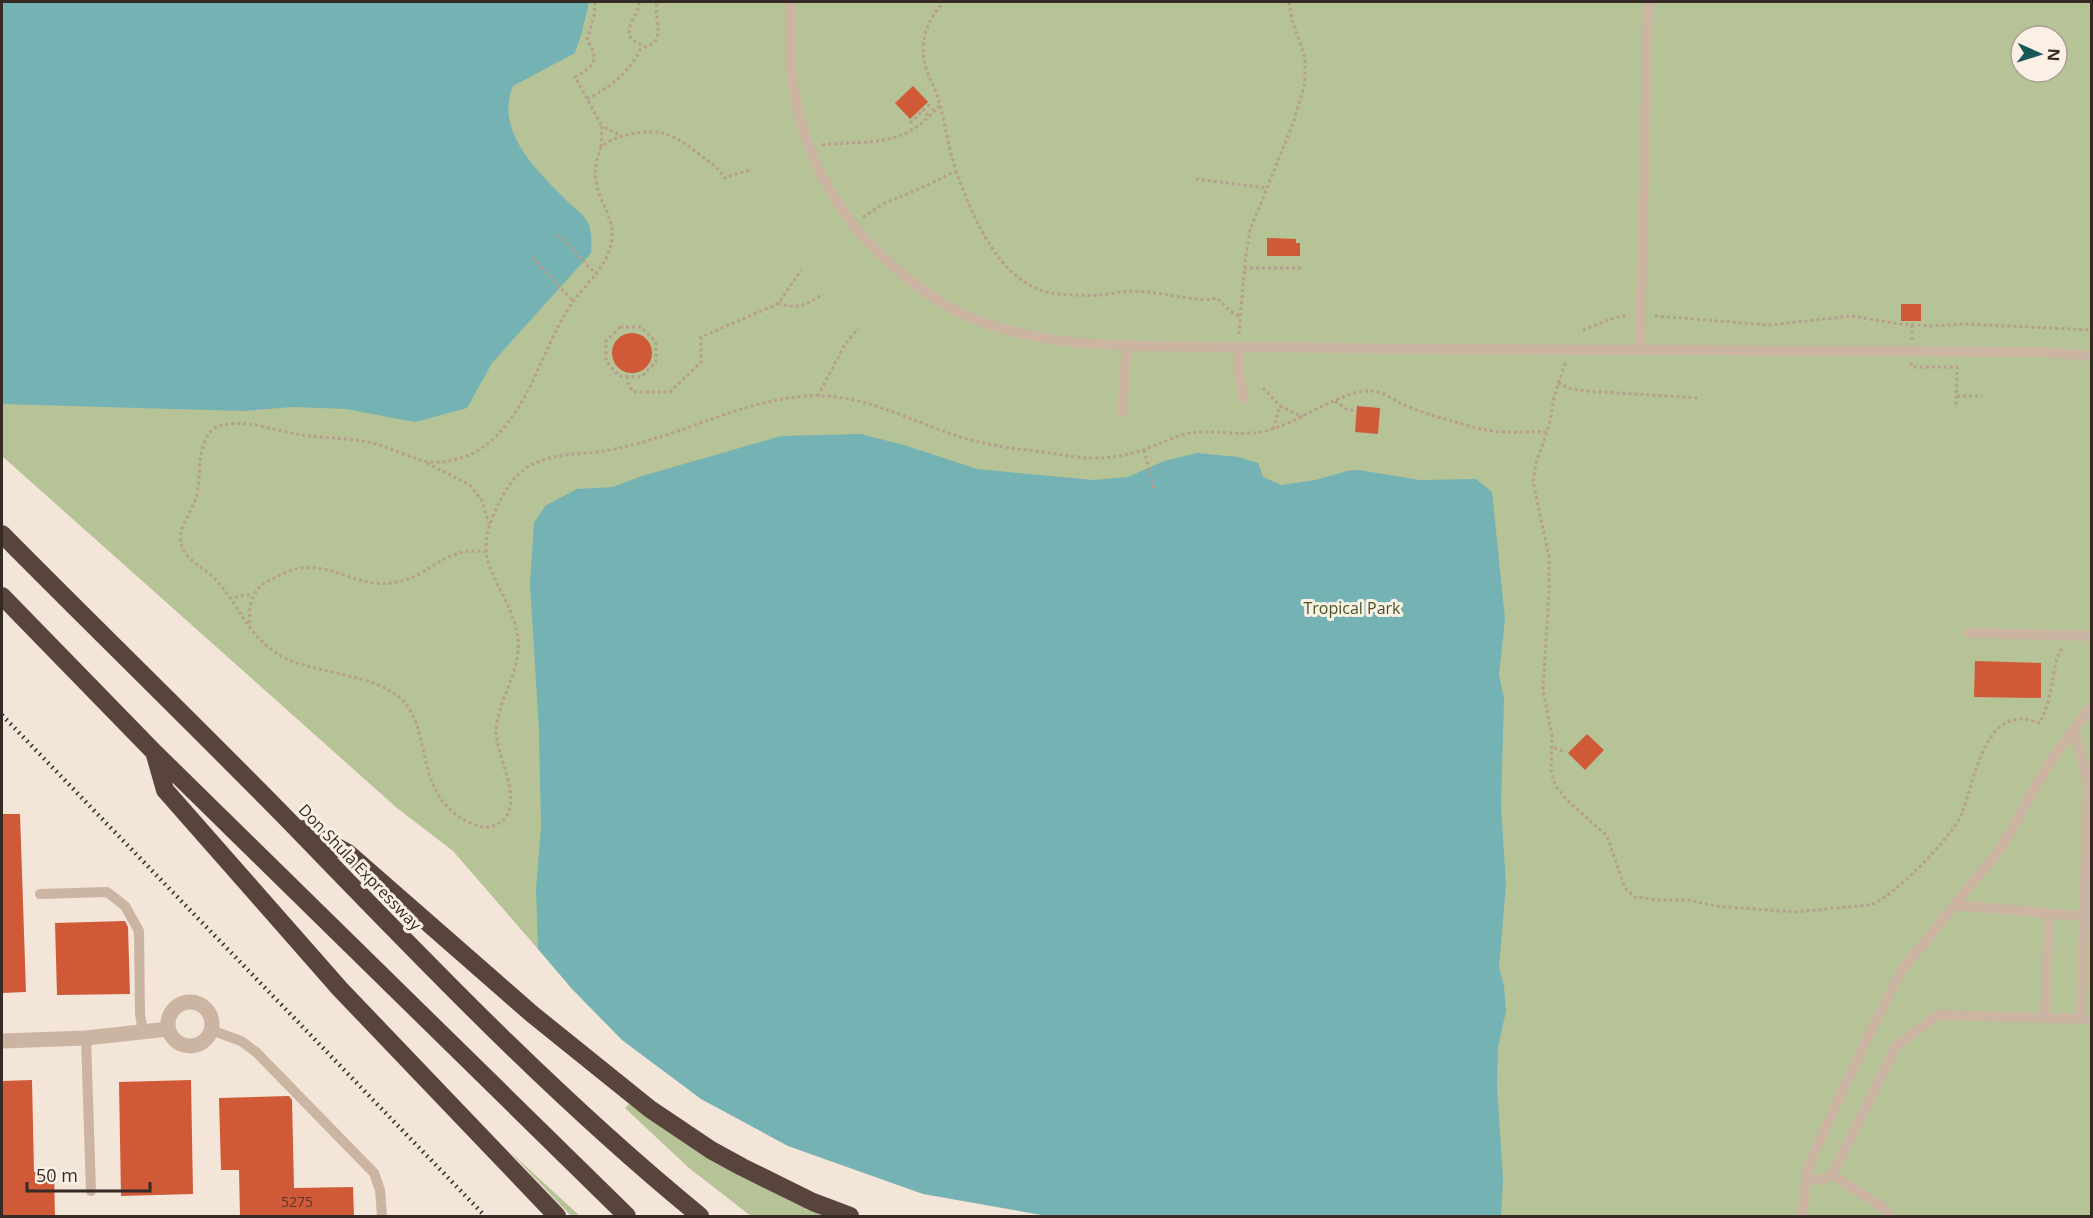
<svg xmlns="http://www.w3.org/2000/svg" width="2093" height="1218" font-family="'Open Sans',sans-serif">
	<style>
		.green { fill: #b5c396; fill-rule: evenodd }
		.water { fill: #74b2b3 }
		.building { fill: #d05938 }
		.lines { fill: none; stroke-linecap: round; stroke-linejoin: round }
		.path { stroke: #b89e8d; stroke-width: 3; stroke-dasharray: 3 3; stroke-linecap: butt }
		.lane { stroke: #ccb4a3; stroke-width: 10 }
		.street { stroke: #ccb4a3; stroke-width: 15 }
		.highway { stroke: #58443c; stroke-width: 18 }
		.rail { stroke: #362a25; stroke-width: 4.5; stroke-dasharray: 1.5 4.5; stroke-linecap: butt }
		.labels { text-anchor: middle; stroke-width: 6; stroke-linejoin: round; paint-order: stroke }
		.number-label { font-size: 14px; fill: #5c362a }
		.park-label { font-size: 16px; fill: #465727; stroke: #fbf0e4 }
		.street-label { font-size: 16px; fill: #362a25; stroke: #fbf0e4 }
	</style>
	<rect width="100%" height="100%" fill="#f3e5d7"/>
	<!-- green -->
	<path class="green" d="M2,2H2091V1216H1064L898,1185L701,1099L538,949L453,851L397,808L2,456ZM2021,36H2057V72H2021Z
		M629,1104C691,1148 756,1188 826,1216H751L689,1168L625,1108Z
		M510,1152L580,1216H571Z"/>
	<!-- water -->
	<path class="water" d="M2,2H589L582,32L575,53L513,86C494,132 538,171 567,201C573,207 582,213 587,221C592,230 592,242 591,253L492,363L467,408L415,422L346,409L293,407L243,411L2,404Z
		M861,434L907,446L977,469L1093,480L1128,477L1164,461L1197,453L1238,457L1258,463L1263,477L1281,485L1316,480L1347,471L1358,470L1420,480L1476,479L1492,492L1505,619L1499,675L1504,698L1501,806L1506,885L1499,967L1504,986L1506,1011L1498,1047L1497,1085L1503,1179L1501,1216H1047L923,1194L788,1146L701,1099L622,1040L572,989L538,949L536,889L541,827L539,731L530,584L534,523L545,506L577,489L613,487L642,476L781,436Z"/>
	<!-- building -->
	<path class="building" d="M913,86L928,102L910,119L895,103Z
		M1267,238L1296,239V243H1300V256H1267Z
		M1901,304H1921V321H1901Z
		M612 353a20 20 0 1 1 40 0a20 20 0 1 1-40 0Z
		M1357,406L1380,408L1378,434L1355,432Z
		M1975,661L2041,663V698L1974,697Z
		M1587,734L1604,750L1585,770L1568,753Z
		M2,814H20L26,992L2,993Z
		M125,921L128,927L130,994L57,995L55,923Z
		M32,1080L34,1172H54L55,1216H2V1081Z
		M191,1080L193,1194L121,1196L119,1082Z
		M289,1096L292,1100L294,1188L353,1187L354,1216H325V1215L240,1216L239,1170H221L219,1098Z"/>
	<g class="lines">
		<!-- path -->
		<path class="path" d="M595,2L594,16L587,40C600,59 594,67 575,77L602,126
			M639,2C639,17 623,25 632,40L645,47C668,41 653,18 657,2
			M587,99C612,86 630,72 642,46
			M928,104L935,111
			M922,109L930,117
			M910,123L929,105
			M822,145C873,139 902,150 940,105
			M601,147L602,126L621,136
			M749,170L724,178C719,167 709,162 700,155C676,136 662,127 631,134C620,137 610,139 601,147C594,165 593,180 601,198C606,211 613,222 612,236C611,264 587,282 572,303C542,347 533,402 492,440C476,455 453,463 431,462C412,460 389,446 368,442C347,438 324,438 302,435C278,432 249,419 224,425C212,427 210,431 205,441C197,458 201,476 197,494C194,510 177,527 181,543C184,560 207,569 217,581C242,609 249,641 287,659C320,674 373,674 400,698C434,727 411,793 468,822C474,825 485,829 493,826C532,813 494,754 496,729C499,698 521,671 518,639C515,611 498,590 489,565C483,546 487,531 494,514C515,464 536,457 586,453C662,447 728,403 804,396C860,392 906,419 957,436C982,444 1008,448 1035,451C1053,453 1070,457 1088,458C1110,459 1132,455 1153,446C1165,442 1177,435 1190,433C1217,429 1243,438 1269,430C1299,422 1341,391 1368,391C1382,390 1392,399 1404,405C1417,410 1429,415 1442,418C1462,424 1485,432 1507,432C1520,433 1533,431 1547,432
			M956,171C972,214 998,283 1051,293C1066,295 1085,296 1101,295C1110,294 1119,292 1129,291C1155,291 1180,298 1206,300L1217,298L1230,311L1240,317
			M1196,179L1266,188
			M863,217L883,204L928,185L956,171C948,147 945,122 938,98C935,88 930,80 927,71C918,45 926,22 943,2
			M558,234L596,274
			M533,258L573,301
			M1244,268H1302
			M778,303C800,310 805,305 823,294
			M1655,316L1770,325L1852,316L1900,324L1931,326L1966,324L2092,330
			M620,327H641L656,342V362L641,377L619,376L606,361V341Z
			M1583,330L1611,319L1629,315
			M1239,334L1245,262L1250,230L1294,121L1305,83V57L1292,20L1289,2
			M1912,340V325
			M1565,363L1554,397L1549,426L1536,463L1533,481L1549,557V592L1543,690L1552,735L1551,770L1555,785L1567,800L1607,836L1625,888L1635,897L1658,900H1688L1716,906L1794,912L1869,905C1892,900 1954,835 1962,813C1972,788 1981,728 2013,720C2022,717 2032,721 2040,723L2048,703L2057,658L2062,648
			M1911,363L1912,367H1957L1956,408
			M627,376L628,383L633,392H670L701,362V337L775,305L780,301L801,270
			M1558,383L1568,388L1585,391L1700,398
			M1263,388L1280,406
			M818,396L844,346L858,328
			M1957,396H1982
			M1335,401L1346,409L1355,411
			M1273,429L1280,406L1303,417
			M1144,450L1154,489
			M427,463L470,485L482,501L489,524
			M229,598L253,594
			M250,629C248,607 250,589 272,579C281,574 292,569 302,568C332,564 361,588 392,583C431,578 443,545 486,552
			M1554,748L1566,752"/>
		<!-- lane -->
		<path class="lane" d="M791,2C790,24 789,46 791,68C798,146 834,215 893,266C911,282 930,297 952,309C1026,349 1136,346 1219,347C1285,347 1352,348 1418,349C1626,349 1835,351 2043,352L2092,356
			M1239,347V372L1243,399
			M1640,349L1648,2
			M1122,412L1127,345
			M1969,633L2092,636
			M2074,730L2088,783L2081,1019
			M40,894L107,892L125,906L139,931L140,1014L143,1032
			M1954,905L2091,917
			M2045,1018L2049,913
			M211,1030L241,1041L256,1052L374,1173L380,1190L382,1216
			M86,1038L91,1191
			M1832,1175L1884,1208L1891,1216
			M1806,1179L1820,1180L1832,1175L1896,1046L1938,1015L2092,1019
			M1802,1216L1808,1166L1867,1038L1901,971L2003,845L2050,761L2092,705"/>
		<!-- street -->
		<path class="street" d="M168 1024a22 22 0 1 1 44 0a22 22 0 1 1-44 0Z
			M2,1041L86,1038L168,1029"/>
		<!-- highway -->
		<path class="highway" d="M2,534C97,630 195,725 290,822C422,958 553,1096 700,1216
			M2,596L155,753L627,1216
			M155,755L165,790L340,989L557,1216
			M303,829L348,853L532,1014L650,1109L711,1150L742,1167L813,1202L850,1216"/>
		<!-- rail -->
		<path class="rail" d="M2,715L485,1216"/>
	</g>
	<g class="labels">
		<!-- number labels -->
		<g class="number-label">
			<text x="297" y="1207">5275</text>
		</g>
		<!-- park labels -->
		<g class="park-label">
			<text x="1352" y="614">Tropical Park</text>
		</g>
		<!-- street labels -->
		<g class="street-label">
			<text transform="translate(360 867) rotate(46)" y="6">Don Shula Expressway</text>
		</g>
	</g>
	<!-- border -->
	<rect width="2093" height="1218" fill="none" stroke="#362a25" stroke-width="6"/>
	<!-- north arrow -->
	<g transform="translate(2039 54) rotate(93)"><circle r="28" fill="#fbf0e4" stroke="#aca198" stroke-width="1.5"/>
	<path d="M0-4.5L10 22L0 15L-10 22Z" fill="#18585b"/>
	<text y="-9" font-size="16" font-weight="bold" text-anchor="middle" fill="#362a25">N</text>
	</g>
	<!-- scale -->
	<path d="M27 1182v9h123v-9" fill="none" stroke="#362a25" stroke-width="3"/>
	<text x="36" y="1182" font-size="18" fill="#362a25" stroke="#fbf0e4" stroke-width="4.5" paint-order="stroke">50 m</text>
</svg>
